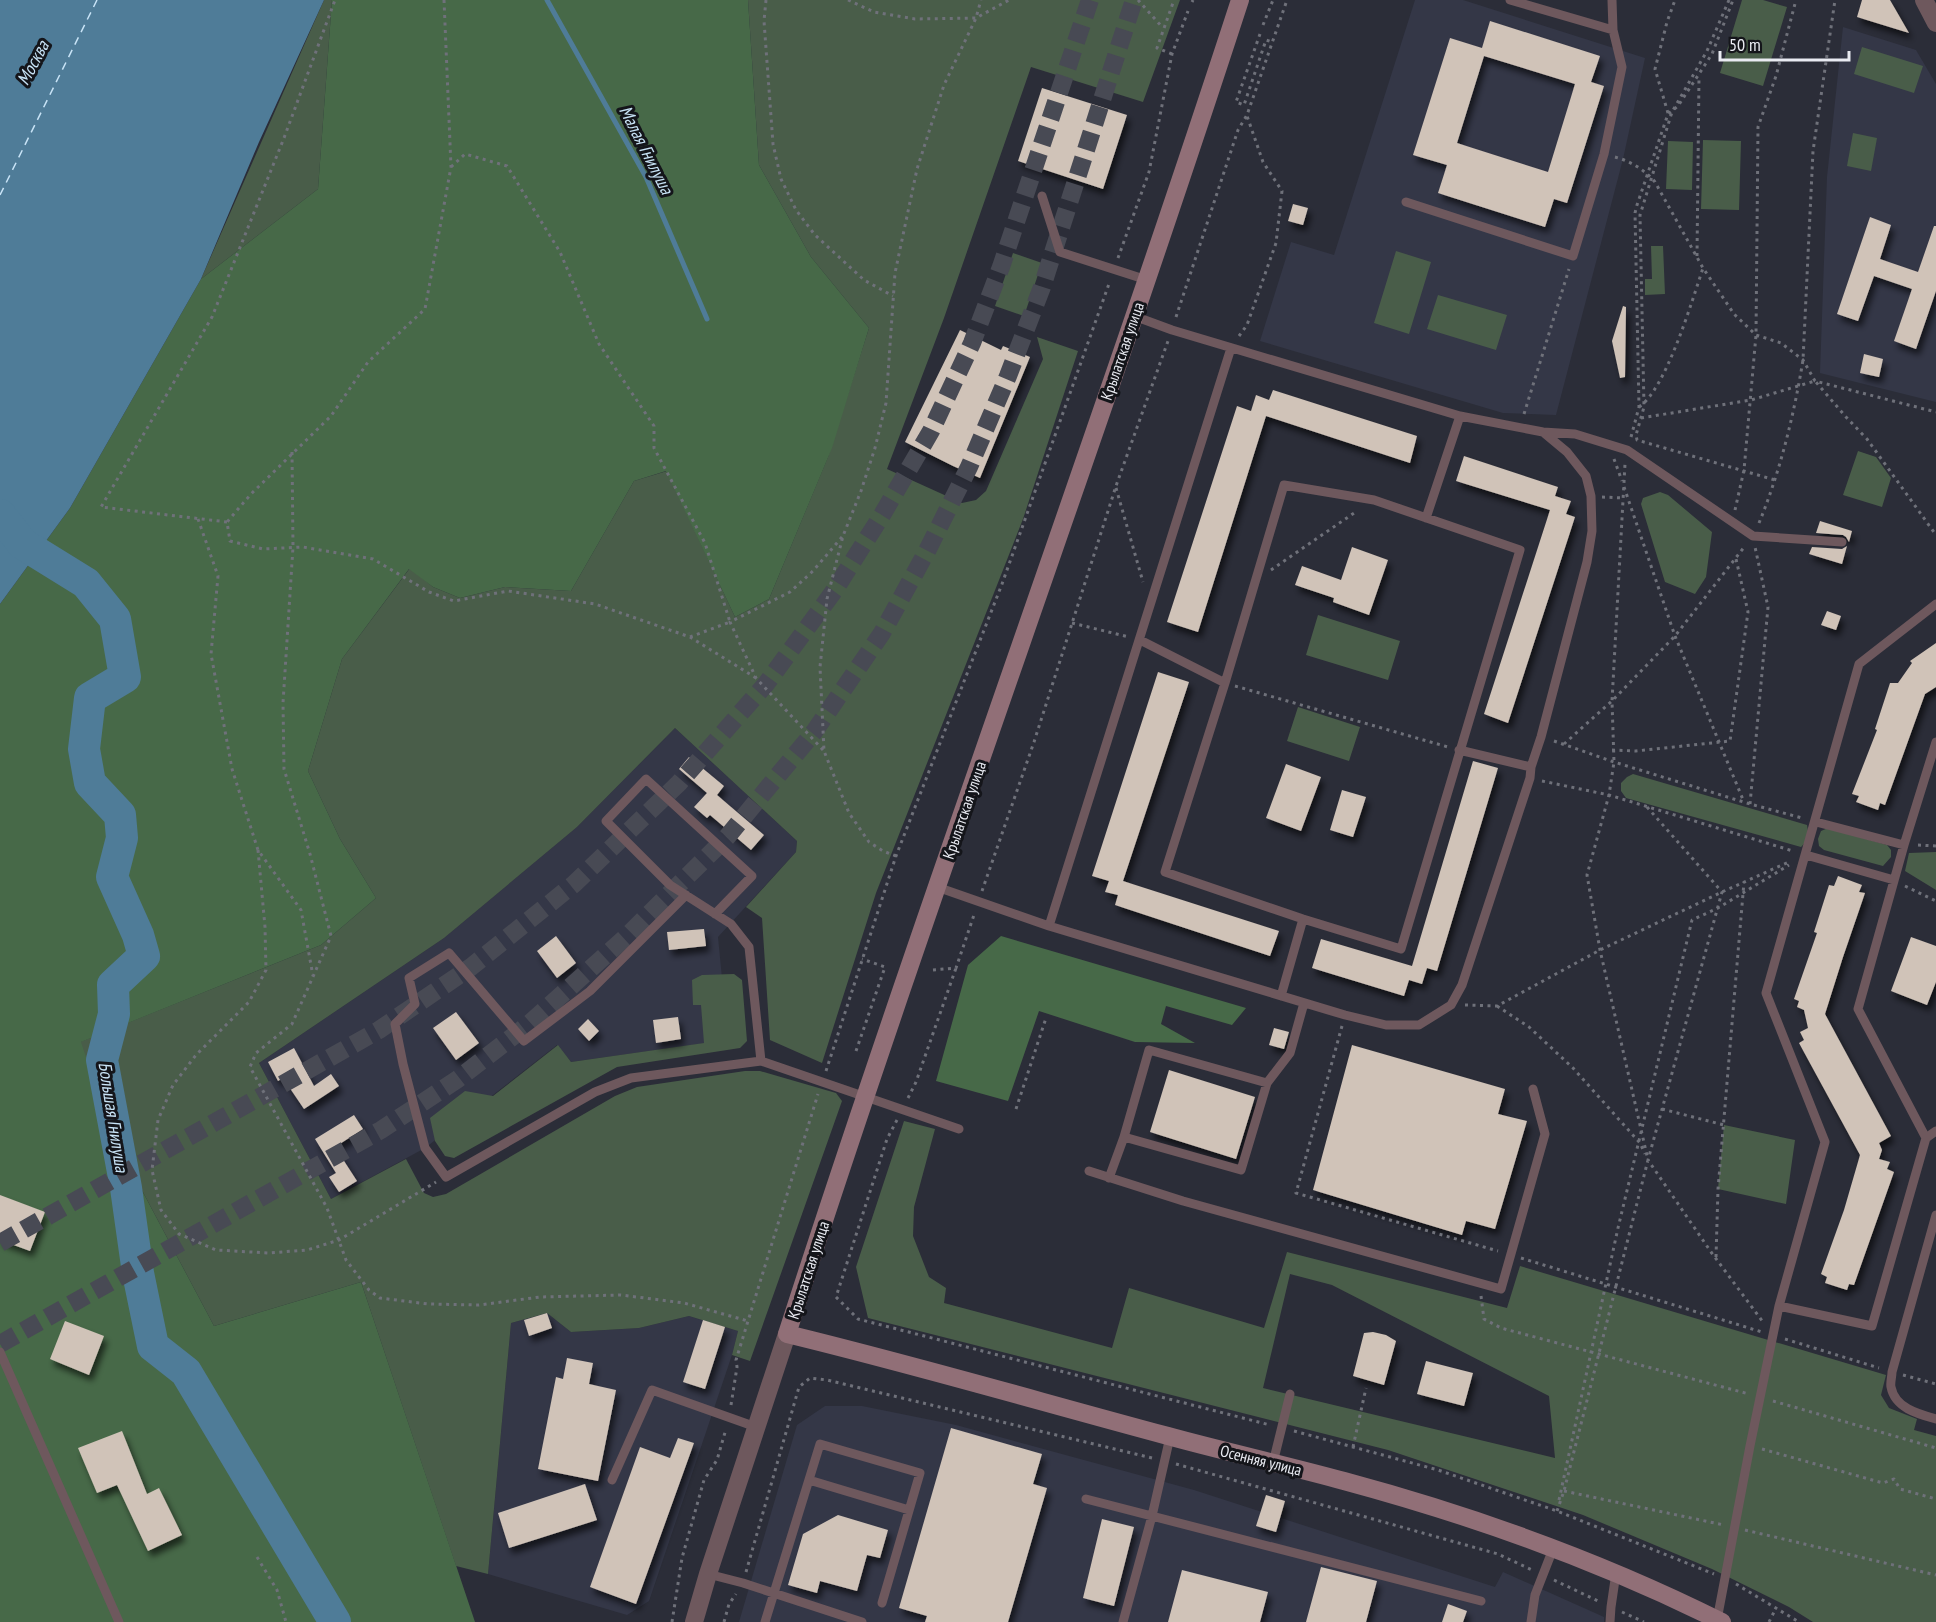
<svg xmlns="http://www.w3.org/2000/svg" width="1936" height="1622" font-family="'PT Sans Narrow',sans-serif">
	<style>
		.built { fill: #343747 }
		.green { fill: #495d49; fill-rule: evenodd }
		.forest { fill: #476948 }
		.water { fill: #4f7c98 }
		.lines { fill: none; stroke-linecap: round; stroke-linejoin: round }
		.stream { stroke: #4f7c98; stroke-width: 5 }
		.river { stroke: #4f7c98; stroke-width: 32 }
		.ferry { stroke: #c8e3f6; stroke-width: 1.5; stroke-dasharray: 8 6; stroke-linecap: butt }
		.building { fill: #d0c3b8; fill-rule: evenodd; filter: url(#shadow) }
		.primary-tunnel { stroke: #484a54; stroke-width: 18; stroke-dasharray: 18 9; stroke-linecap: butt }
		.path { stroke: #6f717a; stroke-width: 3; stroke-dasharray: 3 4.5; stroke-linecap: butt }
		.service { stroke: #6e585d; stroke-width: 9 }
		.minor { stroke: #6e585d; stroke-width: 18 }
		.secondary { stroke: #916f77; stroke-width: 18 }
		.labels { text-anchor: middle; stroke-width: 6; stroke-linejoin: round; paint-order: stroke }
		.street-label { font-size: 16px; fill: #e9ebf2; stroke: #14151a }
		.water-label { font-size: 18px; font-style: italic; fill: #c8e3f6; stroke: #14151a }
	</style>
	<defs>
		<filter id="shadow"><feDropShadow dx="3.5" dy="6" stdDeviation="3" flood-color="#0009"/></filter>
	</defs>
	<rect width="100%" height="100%" fill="#2b2d38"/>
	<!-- built -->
	<path class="built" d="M1415,0H1463L1645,58L1623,159L1556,415L1503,413L1260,341L1291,242L1334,255Z
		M1843,27L1916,50L1936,84V402L1820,373L1827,177Z
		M675,728L797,841L796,852L718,937L728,1040L571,1062L557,1045L425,1148L331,1199L259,1063L444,938L577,827Z
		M547,1313L571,1332L639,1328L689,1316L738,1331L732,1355L649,1601L627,1615L488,1574L511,1323Z
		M825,1406H862L956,1425L1194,1490L1495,1587L1503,1572L1604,1617V1622H739L797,1425Z"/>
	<!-- green -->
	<path class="green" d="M324,0H332L318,189L201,279Z
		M748,0H1180L1143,102L1031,67L944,318L887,469L962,503L976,500L986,491L1043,359L1037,337L1078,351L1023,519L876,893L822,1063L770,1040L762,918L746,907L796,852L797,841L675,728L577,827L444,938L259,1063L331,1199L406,1159L424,1193L433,1197L446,1194L615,1096L637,1087L745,1071H760L836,1093L842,1101L750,1361L732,1355L738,1331L689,1316L639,1328L571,1332L547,1313L511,1323L488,1574L456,1566L361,1282L214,1326L111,1132L80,1042L321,945L376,898L340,839L308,771L342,659L410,568L433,587L460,598L505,587L571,591L634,481L667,471L735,617L769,599L828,457L869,328L811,257L759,165Z
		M1742,0H1763L1787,7L1763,86L1720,73Z
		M1862,47L1923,66L1914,93L1854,74Z
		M1853,133L1877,138L1871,171L1847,166Z
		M1703,140L1741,141L1739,210L1701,209Z
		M1668,141L1693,142L1692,190L1666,189Z
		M1651,246H1663L1665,294L1645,295V279H1652Z
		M1396,251L1431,262L1409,334L1374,323Z
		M1013,253L1042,263L1024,316L995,306Z
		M1438,295L1507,315L1496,350L1427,329Z
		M1858,451L1876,457L1891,478L1882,507L1843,495Z
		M1660,492L1668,495L1712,532L1706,577L1695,594L1665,582L1641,504L1643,498Z
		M1318,615L1400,641L1388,680L1306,655Z
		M1298,707L1360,727L1349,761L1287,741Z
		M1633,774L1807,825C1809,834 1808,841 1801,847L1626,798L1621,791V783L1627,777Z
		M1828,828L1887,845L1891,850V857L1883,866L1824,850L1819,846L1818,839L1821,831Z
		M1936,852V890L1905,871L1909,853Z
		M734,974L742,980L747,1041L740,1048L617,1067L454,1158L445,1156L435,1141L430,1118L465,1091L493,1096L558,1045L571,1062L704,1043L701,1005H693L692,980L702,975Z
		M904,1121L935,1129L914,1207L913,1236L929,1277L946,1288L944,1303L1112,1348L1129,1288L1264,1328L1287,1252L1507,1308L1520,1266L1886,1375L1881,1395L1889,1408L1917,1419L1914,1430L1936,1436V1622H1813L1789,1607L1712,1569L1583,1515L1388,1450L868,1318L856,1267ZM1290,1274L1332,1285L1549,1396L1555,1458L1263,1388Z
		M1724,1125L1795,1140L1786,1204L1718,1189Z"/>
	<!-- forest -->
	<path class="forest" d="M332,0H748L759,165L811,257L869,328L832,448L769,599L735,617L666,471L634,481L571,591L505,587L460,598L433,587L409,569L342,659L308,771L340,839L376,898L321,945L81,1042L111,1132L214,1326L361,1282L475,1622H0V604L70,508L201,279L318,189Z
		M1001,936L1246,1008L1232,1025L1166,1006L1161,1024L1195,1043L1135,1042L1039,1011L1008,1101L936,1081L968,965Z"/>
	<!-- water -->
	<path class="water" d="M0,0H324L259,142L201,279L70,508L0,604Z"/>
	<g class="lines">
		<!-- stream -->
		<path class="stream" d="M547,0L646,177L707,319"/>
		<!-- river -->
		<path class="river" d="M0,515L23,544L86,583L115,619L125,677L90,698L84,749L90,783L120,815L122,838L112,877L138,935L144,956L113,985L114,1014L102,1060L126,1188L138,1273L153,1346L186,1372L335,1622"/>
		<!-- ferry -->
		<path class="ferry" d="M0,195L97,0"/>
	</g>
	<!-- building -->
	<path class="building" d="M1862,0H1890L1909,33L1857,17Z
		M1490,21L1600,56L1591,82L1604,86L1567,203L1554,199L1545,227L1438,193L1447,165L1413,155L1450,38L1482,48ZM1484,56L1575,84L1548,172L1457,143Z
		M1042,88L1127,115L1103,189L1018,161Z
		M1293,204L1308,208L1303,225L1288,221Z
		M1870,217L1891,225L1880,259L1918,272L1934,226H1936V291L1916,349L1894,341L1912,289L1874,276L1858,321L1837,314Z
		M1623,306L1626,307L1625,377L1620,378L1612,341Z
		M960,330L1001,350L1003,346L1030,357L980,478L953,466L905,442Z
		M1864,354L1883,359L1879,377L1860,373Z
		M1273,390L1417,436L1410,463L1266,416L1198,632L1167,622L1237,406L1251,411L1256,395L1269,400Z
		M1464,456L1558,487L1555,496L1571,501L1566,514L1575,517L1508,723L1484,714L1550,510L1456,481Z
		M1820,521L1852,531L1849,542L1846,537L1843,535L1816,533Z
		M1847,546L1842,564L1809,554L1812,547L1842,549Z
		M1352,547L1388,560L1369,615L1333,602L1334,598L1295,585L1302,566L1341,580Z
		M1827,611L1841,616L1836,630L1821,625Z
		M1936,643V687L1925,694L1885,805L1880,803L1878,810L1856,802L1859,796L1852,794L1877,730L1875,729L1890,683H1898L1912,663L1910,661Z
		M1158,672L1189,682L1123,881L1279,931L1270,956L1115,905L1118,895L1105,892L1109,881L1092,876Z
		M689,757L724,786L717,795L764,835L751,850L710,815L707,818L694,807L707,793L679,769Z
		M1473,761L1498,768L1437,971L1427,968L1422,984L1409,980L1404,996L1312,968L1321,939L1412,966Z
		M1286,764L1321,777L1301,831L1266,818Z
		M1342,790L1366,797L1353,837L1330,830Z
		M1838,876L1862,885L1859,892L1865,893L1843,957L1825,1014L1891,1136L1879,1143L1882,1150L1879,1159L1890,1162L1887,1169L1894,1172L1854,1285L1849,1284L1847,1290L1825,1283L1827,1277L1821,1274L1844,1210L1860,1155L1799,1043L1804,1040L1800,1032L1808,1028L1804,1010L1797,1007L1799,1001L1794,999L1817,933L1814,932L1829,885L1834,886Z
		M704,929L706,946L669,950L667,932Z
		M556,936L576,963L557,978L537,951Z
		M1911,937L1936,946V982L1927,1005L1891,991Z
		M456,1012L479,1043L456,1060L433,1028Z
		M678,1017L681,1039L656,1043L653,1020Z
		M588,1019L599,1031L589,1041L578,1029Z
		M1274,1028L1289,1032L1284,1049L1269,1045Z
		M1352,1045L1505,1089L1498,1114L1527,1121L1495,1229L1466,1221L1462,1235L1313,1190Z
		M294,1048L314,1086L331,1074L339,1086L304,1109L283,1078L278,1081L268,1062Z
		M1169,1070L1255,1097L1236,1159L1150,1132Z
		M354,1115L363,1129L335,1147L357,1181L339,1192L329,1177L336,1173L315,1139Z
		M0,1195L45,1212L30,1251L0,1240Z
		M547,1313L552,1328L529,1336L524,1320Z
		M703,1320L725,1327L705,1389L683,1382Z
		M65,1321L104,1336L89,1375L50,1359Z
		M1373,1332L1386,1335L1396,1341L1384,1385L1353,1376L1364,1333Z
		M567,1358L593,1363L589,1384L616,1390L598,1481L538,1469L556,1377L563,1379Z
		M1426,1361L1473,1373L1464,1406L1417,1394Z
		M951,1428L1042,1454L1033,1484L1047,1488L1008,1622H925L927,1616L899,1608Z
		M122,1431L147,1494L159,1488L182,1535L148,1551L117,1485L97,1493L78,1448Z
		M678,1438L694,1443L636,1604L590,1587L640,1447L670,1458Z
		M585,1484L597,1520L509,1548L498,1513Z
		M1266,1495L1285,1501L1276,1532L1256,1526Z
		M838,1515L888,1530L880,1558L867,1555L857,1591L820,1581L817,1593L788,1585L803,1534Z
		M1102,1519L1134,1527L1114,1606L1083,1598Z
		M1321,1567L1377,1581L1366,1622H1306Z
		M1182,1570L1268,1592L1260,1622H1168Z
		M1448,1604L1467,1611L1463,1622H1442Z"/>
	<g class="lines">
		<!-- primary-tunnel -->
		<path class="primary-tunnel" d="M0,1243L379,1030L471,967L574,884L679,783L766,684L834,591L882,515L931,431L972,343L1001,267L1090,0
			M0,1344L381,1130L458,1079L529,1024L627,936L727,837L814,732L882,633L927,551L969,467L1008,376L1042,287L1134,0"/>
		<!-- path -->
		<path class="path" d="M444,0L451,167L425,309L368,362L331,416L251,494L227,522L230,541L263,549L303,547L373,559L429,592L454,601L508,591L595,604L690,637L756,678
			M766,0L764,21L773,144L781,179L796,210L815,235L864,280L893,296
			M848,0L874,12L915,19L976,18L1009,0
			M1138,0L1163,28
			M1729,0L1707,51L1672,112L1640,215L1644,407L1636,435L1637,440L1775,480
			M1192,2L1193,0
			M1263,25L1273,0
			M1260,34L1236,102L1244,105L1266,40L1272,42
			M1172,54L1157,48L1174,0
			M1668,113L1655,69L1667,22L1675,0
			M1615,157C1630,161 1645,170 1655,182L1703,268L1734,314L1756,335L1781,343L1803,360L1815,381L1936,412
			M451,167L465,154L507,166L560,252L599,344L654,426V448L705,543L730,622L690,637
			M1697,256L1699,76
			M1118,258L1149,172L1172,54L1188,11
			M1176,317L1238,130L1247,115L1287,0
			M1239,336L1247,325L1276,243L1282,191L1263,162L1247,116
			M1639,407C1666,389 1692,301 1703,268
			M1524,414L1569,269
			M1641,418L1751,400L1815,381L1846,417L1867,439L1936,535
			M1631,437L1639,407L1635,213L1637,205L1668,114L1678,106L1712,54L1733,0
			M292,452L293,547L283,703L284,769L310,854L331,936L292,1024L256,1053L250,1067L327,1208L346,1260L369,1290L380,1298L428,1304L479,1305L540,1297L621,1295L684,1303L748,1321
			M1614,459L1622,481
			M1624,487L1675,636L1744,802
			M1116,488L1143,582
			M1602,497L1624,498
			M1735,510L1744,470L1756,335L1758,127L1776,76L1796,0
			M198,519L218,576L211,654L232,769L258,850L301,910L313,976
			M227,522L101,507L212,317L284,138L335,0
			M1759,523C1780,472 1794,415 1803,360L1813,151L1835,0
			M1271,570L1357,511
			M1072,623L1129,637
			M1235,686L1448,747
			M1554,741L1614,762L1750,804L1802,818
			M1564,744L1612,701L1675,636L1745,546
			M823,750L756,678L730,622L790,592L813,571L842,537
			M1612,750L1636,751L1730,741L1748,612L1736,559
			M1542,781L1609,795L1793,851
			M1750,804L1768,607L1755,547
			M1647,807L1722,892L1648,1160L1711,1252L1763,1322
			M1918,845L1936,846
			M258,850L265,927L266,970L249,1002L196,1055L173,1085L158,1120L152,1170L161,1210L179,1234L216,1250L269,1253L307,1250L339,1240L436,1182
			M896,856L883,851L869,842L849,813L824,751L820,667L827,599L843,536L861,491L875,448L886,403L895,273L917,169L944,85L976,18L981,0
			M1905,886L1936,901
			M982,891L1034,742L1116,486L1168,341
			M933,970L956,968L975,912
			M1465,1005L1497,1006L1600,950L1722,892L1791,861
			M1497,1006L1529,1027L1573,1068L1640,1143L1645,1154
			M1342,1026L1296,1193L1498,1251
			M856,1051L885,967L862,959
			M826,1071L896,856L1002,584L1110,281
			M908,1098L916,1082L956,968
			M1016,1109L1046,1018
			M1662,1109L1724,1125
			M897,1120L887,1139L836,1297L858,1319L1270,1425
			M1716,1257L1718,1189L1744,882
			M1521,1258L1762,1332
			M1481,1296L1484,1319L1501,1328L1749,1394
			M1785,1339L1879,1368
			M1903,1375L1936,1384
			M1773,1401L1936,1448
			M731,1405L737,1367L736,1360L818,1094
			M1294,1431L1438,1470L1557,1511L1714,1574
			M1353,1447L1366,1388
			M1762,1449L1883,1483L1894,1479L1900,1489L1936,1499
			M1176,1464L1498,1554L1532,1570
			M1564,1491L1724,1525
			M1559,1500L1618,1228L1692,920L1718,908L1789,865
			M1557,1511L1564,1491L1648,1160L1600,950L1587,875L1609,795L1614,762L1612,701L1625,464
			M1745,1530L1936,1575
			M257,1557L277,1590L286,1622
			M746,1572L799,1387L810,1378L827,1380L1152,1458
			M1554,1580L1600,1602
			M1736,1584L1799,1622
			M1622,1612L1644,1622
			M672,1622L682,1558L704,1480L717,1460L726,1429
			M724,1622L729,1604L736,1594
			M1769,1622L1776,1608"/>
		<!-- service -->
		<path class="service" d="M1612,0L1613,30
			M1042,196L1060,252L1147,280
			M1406,202L1573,256L1604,154L1622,67L1613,30L1510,0
			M1134,316L1172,330L1460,416L1543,432L1575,434L1627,450L1753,536L1842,542
			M1426,518L1460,416
			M1140,640L1225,683L1165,872L1303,919L1401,949L1520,550L1374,500L1284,485L1225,683
			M1459,750L1531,767
			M1816,822L1904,845
			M1806,855L1894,880
			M937,887L1049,926L1345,1015L1386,1025H1419L1451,1005L1462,985L1530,778L1531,767L1541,737L1587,562L1592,531L1591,496L1586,476L1567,452L1543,432
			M686,895L590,991L524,1041L449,953L409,978L415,1004L395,1024L403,1064L425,1148L446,1177L595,1092L631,1078L761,1061L959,1129
			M715,914L752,876L646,779L606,821L670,885L731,924L749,947L761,1061
			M1049,926L1231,348
			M1281,996L1303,919
			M1124,1137L1241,1170L1267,1083L1290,1053L1304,1003
			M1926,1138L1936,1131
			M1089,1171L1183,1201L1501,1289L1545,1134L1533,1089
			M1109,1178L1124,1137L1149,1050L1267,1083
			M1936,1215L1892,1372C1892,1377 1890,1383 1891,1387C1895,1408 1918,1414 1936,1419
			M1779,1306L1872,1326L1926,1138L1858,1009L1904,845L1936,742
			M0,1352L119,1622
			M1273,1463L1290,1394
			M612,1480L652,1390L756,1427
			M809,1480L909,1510
			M1086,1499L1481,1601
			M708,1574L743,1583L862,1622
			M1717,1620L1750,1446L1779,1306L1825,1142L1766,993L1859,664L1936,604
			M765,1622L820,1444L920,1473L882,1603
			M1123,1622L1152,1516L1170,1437
			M1531,1622L1535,1595L1553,1549
			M1610,1622L1611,1607L1616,1573"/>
		<!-- minor -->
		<path class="minor" d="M1924,0L1936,23
			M694,1622L708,1574L787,1334"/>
		<!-- secondary -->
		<path class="secondary" d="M1240,0C1095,446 931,887 787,1334C915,1365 1041,1402 1168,1436C1226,1452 1286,1465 1344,1481C1474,1516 1602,1562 1722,1622"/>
	</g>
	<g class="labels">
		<!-- street labels -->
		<g class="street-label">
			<text transform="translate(1122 351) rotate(-71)" y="6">Крылатская улица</text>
			<text transform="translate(964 810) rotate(-71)" y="6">Крылатская улица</text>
			<text transform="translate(808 1270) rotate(-72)" y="6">Крылатская улица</text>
			<text transform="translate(1261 1460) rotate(14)" y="6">Осенняя улица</text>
		</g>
		<!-- water labels -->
		<g class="water-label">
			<text transform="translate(33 63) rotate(-62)" y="6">Москва</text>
			<text transform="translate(646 150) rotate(63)" y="6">Малая Гнилуша</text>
			<text transform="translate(113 1117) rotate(81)" y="6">Большая Гнилуша</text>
		</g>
	</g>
	<!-- scale -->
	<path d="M1720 51v9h129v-9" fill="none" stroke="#e9ebf2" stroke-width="3"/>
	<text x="1729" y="51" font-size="18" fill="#e9ebf2" stroke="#14151a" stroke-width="4.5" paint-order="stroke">50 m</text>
</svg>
